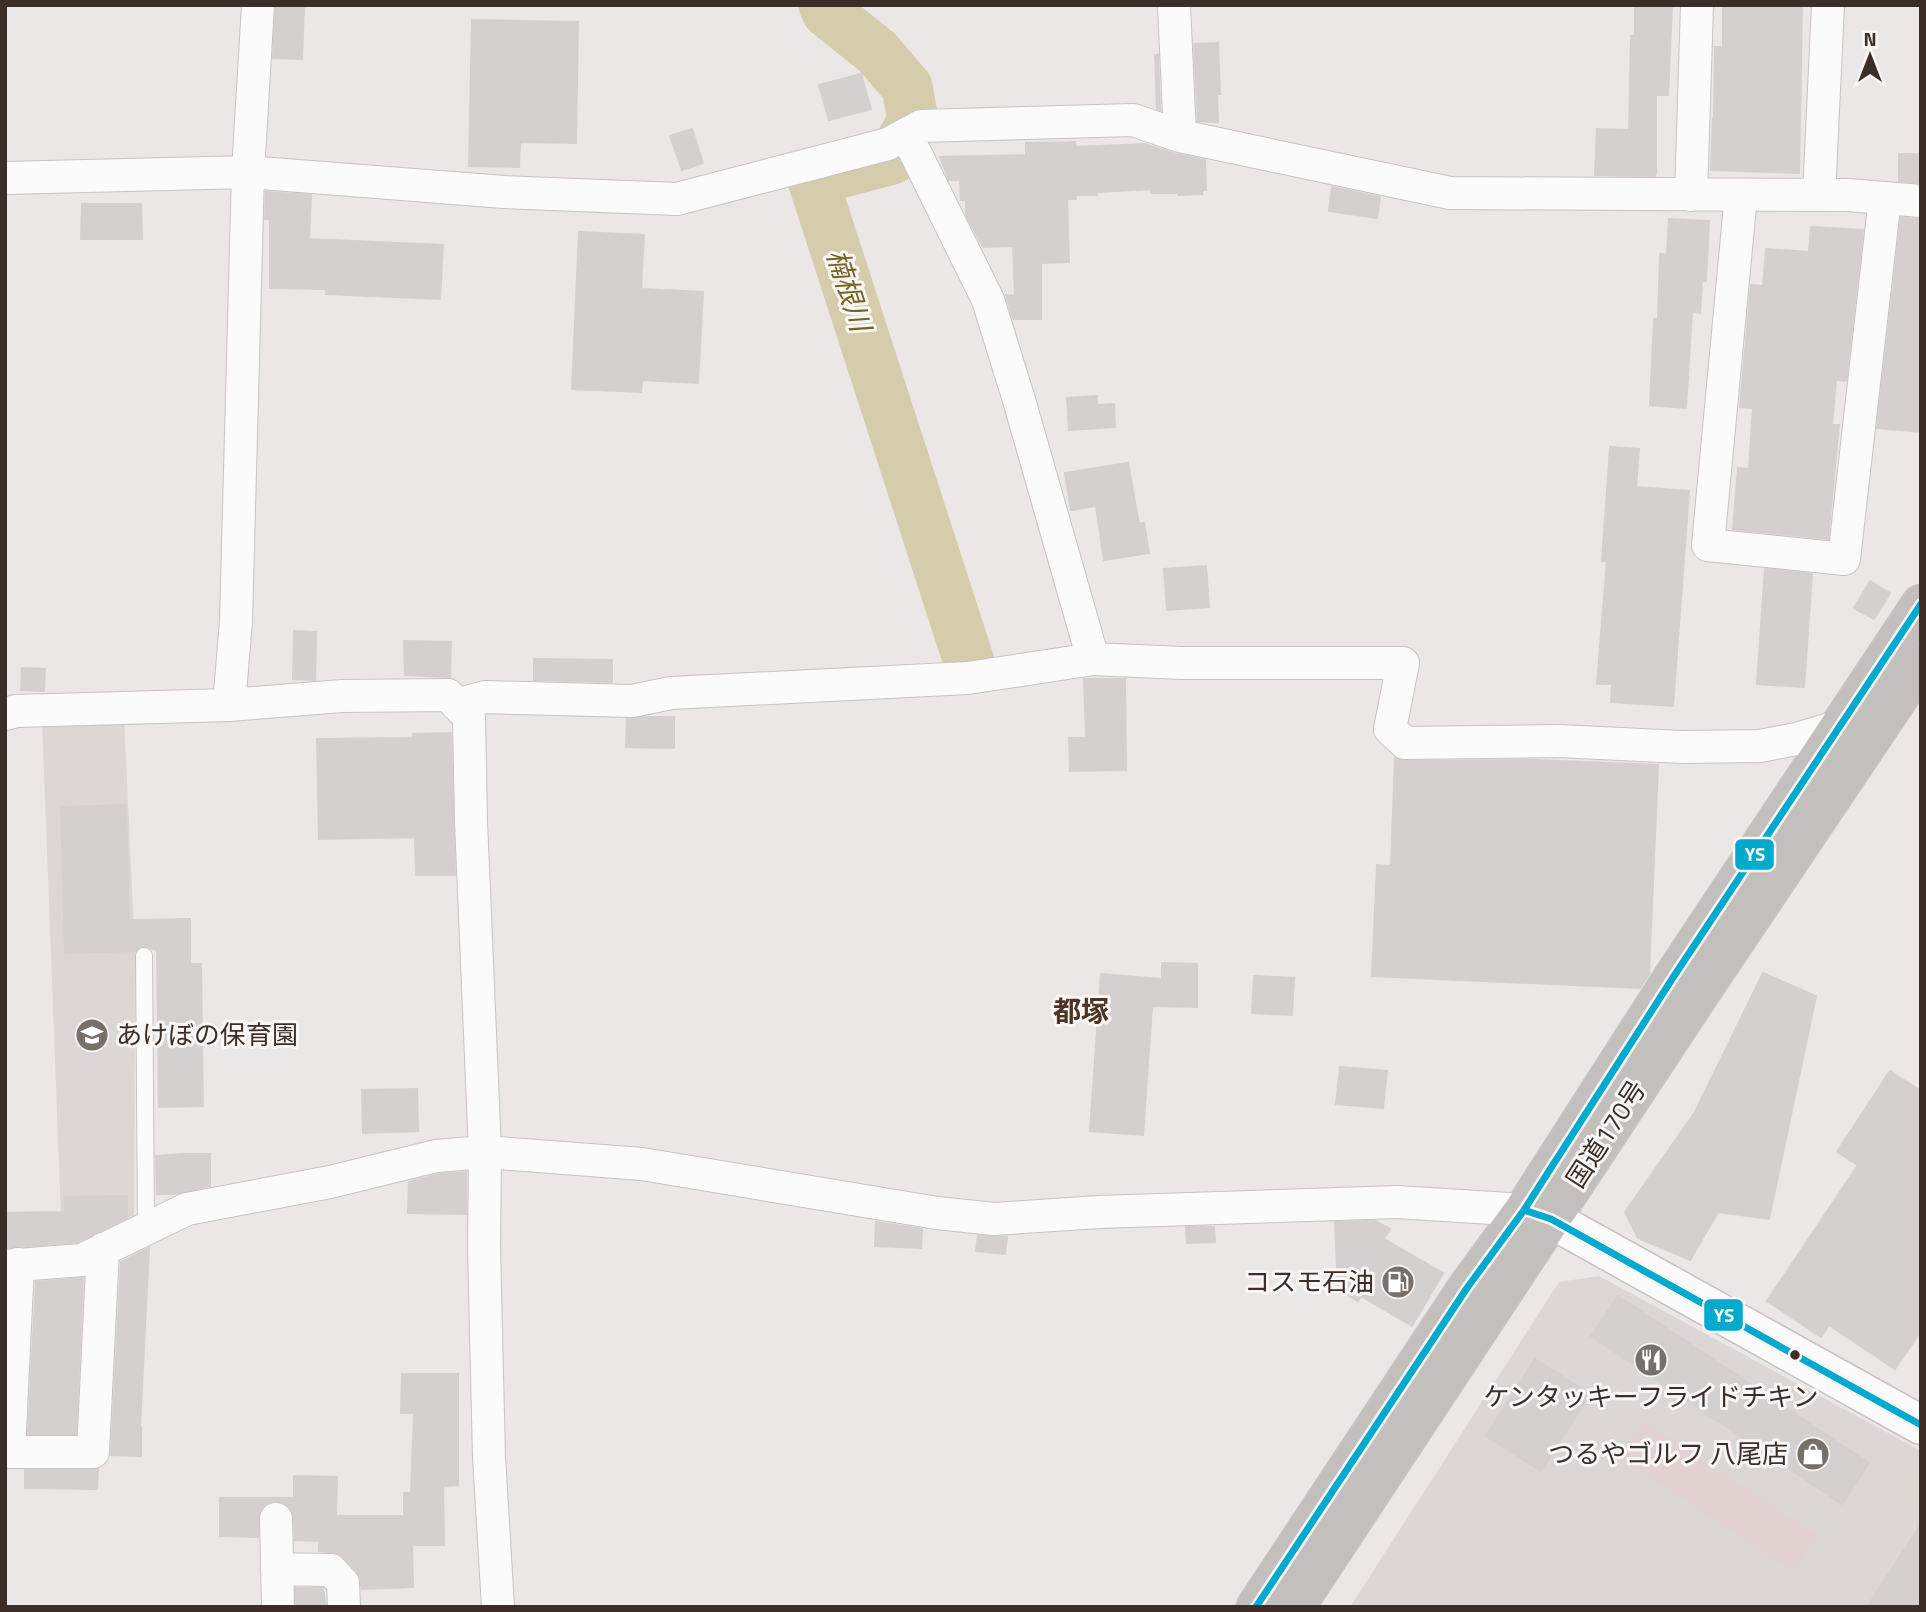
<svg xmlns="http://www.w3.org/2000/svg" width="1926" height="1612" font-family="'Titillium Web','Noto Sans JP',sans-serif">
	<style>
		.built { fill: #dcd6d5 }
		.green { fill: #e2d2d2 }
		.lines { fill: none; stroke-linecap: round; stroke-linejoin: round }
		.river { stroke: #d5ccac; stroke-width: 51 }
		.building { fill: #d4d0cf; stroke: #d4d0cf; stroke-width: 2 }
		.lane-casing { stroke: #c7c3c2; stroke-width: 18 }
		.street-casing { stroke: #c7c3c2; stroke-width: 34 }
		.secondary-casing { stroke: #c6c2c1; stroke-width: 41 }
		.highway-casing { stroke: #c9c4c3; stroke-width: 41 }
		.lane { stroke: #fcfbfb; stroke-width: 16 }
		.street { stroke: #fcfbfb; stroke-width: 32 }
		.secondary { stroke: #fcfbfb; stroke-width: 38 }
		.highway { stroke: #c2bfbc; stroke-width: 38 }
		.bus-1-casing { stroke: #f9f6f5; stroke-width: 12 }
		.bus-1 { stroke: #00a9ce; stroke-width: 7 }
		.bus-dot { fill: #3c2e26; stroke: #f9f6f5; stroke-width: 2.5 }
		.labels { text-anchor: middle; stroke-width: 6; stroke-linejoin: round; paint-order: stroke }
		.poi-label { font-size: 26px; fill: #3c2e26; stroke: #f9f6f5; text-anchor: end }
		.street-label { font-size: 26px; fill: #3c2e26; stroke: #f9f6f5 }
		.water-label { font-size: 28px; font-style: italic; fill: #726426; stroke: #f9f6f5 }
		.neighbourhood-label { font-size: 28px; font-weight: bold; fill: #4d3424; stroke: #f9f6f5 }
		.line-badge { stroke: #f9f6f5; stroke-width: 2.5 }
		.badge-label { font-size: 19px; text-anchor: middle; font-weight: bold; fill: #fff }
	</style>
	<rect width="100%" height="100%" fill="#ebe7e6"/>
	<!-- built -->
	<path class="built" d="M42,719H124L135,952L134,1220L95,1239L62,1243Z
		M1599,1276L1921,1451V1607H1350L1559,1282Z"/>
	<!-- green -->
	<path class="green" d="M1643,1421L1818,1536L1794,1572L1619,1457Z"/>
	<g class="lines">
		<!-- river -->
		<path class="river" d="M824,5L827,12L877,52L907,87L913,120L892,159L813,180L969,662"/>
	</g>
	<!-- building -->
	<path class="building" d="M276,5H304L302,59L273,58Z
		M1635,5H1672L1668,95H1656V173L1655,176L1595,175L1597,129L1629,130L1631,36H1635Z
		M1723,5H1802L1799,173L1711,170L1713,118H1714L1715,47H1723Z
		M472,20L578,22L576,143L520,142L519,167L469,166Z
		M1218,43L1220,94H1217L1218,122L1198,121L1194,44Z
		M1155,55H1158L1160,110L1157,109Z
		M861,74L871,109L829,120L819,85Z
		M692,129L703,163L682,170L670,136Z
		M1075,142L1076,147L1145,144L1176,154L1205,160L1206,190H1202V194L1178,195V193H1151V189L1097,192V195H1076V199H1067L1069,262L1041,263V319H1013L1006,295L1015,296L1013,246L983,247L966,215V200H961L960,180H949L940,157L1026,155V143Z
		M1899,154H1921V183L1899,181Z
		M1332,187L1380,197L1377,218L1329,211Z
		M266,192L311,195L309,239L443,245L440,299L326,294V289L270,288V219H265Z
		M82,204H141L142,239H81Z
		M1901,218L1921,219V432L1877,428Z
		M1669,219L1709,221L1706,281H1702L1700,313L1692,312L1686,408L1650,405L1654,319H1658L1660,254L1667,255Z
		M1811,227L1863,230L1846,381L1836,380L1832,425H1839L1828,539L1733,529L1738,468L1749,469L1753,408L1740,407L1751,285L1763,286L1766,249L1809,252Z
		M579,232L644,235L641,289L703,292L698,383L642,380L641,392L572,389Z
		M1097,396V405L1114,404L1115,427L1069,430L1067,398Z
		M1610,447L1639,449L1636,487L1689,491L1673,706L1611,702L1612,684H1597L1607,561H1602Z
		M1128,463L1139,524L1144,523L1149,553L1104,560L1096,506L1071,510L1065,473Z
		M1206,566L1209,607L1167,610L1164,569Z
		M1765,569L1812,574L1804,687L1757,684Z
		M1870,581L1890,593L1874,619L1854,608Z
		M294,631L316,632L315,680L293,679Z
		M404,641L451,642L450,677L405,675Z
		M534,659L612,660V682L534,680Z
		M22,668L45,669L44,691L21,690Z
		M1084,679H1125L1126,770L1070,771L1069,738H1086Z
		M647,717H674V748L626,747L627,719Z
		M451,733L455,875H416L415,837L319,839L317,739L413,738V734Z
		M1395,758L1405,761L1535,760L1658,765L1649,974L1640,988L1372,976L1377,865L1391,866Z
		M126,805L129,920L190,919V964H201L203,1106L159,1107L157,950L143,946L135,951L65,953L61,807Z
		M1162,963L1197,964V1007L1152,1006L1143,1135L1090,1131L1101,974L1162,979Z
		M1763,973L1816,996L1769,1219L1718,1212L1690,1260L1638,1238L1625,1212L1695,1112Z
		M1254,976L1294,978L1292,1015L1252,1013Z
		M1340,1067L1387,1071L1383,1108L1336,1104Z
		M1890,1071L1921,1091V1331L1895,1369L1829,1325L1821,1337L1767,1301L1858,1165L1837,1152Z
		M417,1089L418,1131L363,1133L362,1090Z
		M183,1154H210V1186L175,1194H157L156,1156Z
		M466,1172V1214L408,1213L409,1182L439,1174Z
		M127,1196V1218L77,1242L5,1248V1213L65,1212V1197Z
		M1375,1221L1390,1229L1384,1239L1443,1273L1412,1326L1361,1296L1358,1301L1338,1290L1335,1222Z
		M876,1222L922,1229L921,1248L875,1246Z
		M1186,1227H1214L1215,1242L1187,1243Z
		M978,1236L1007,1237L1005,1254L976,1251Z
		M149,1248L140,1427H141V1456L111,1455L121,1262Z
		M83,1278L76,1434H28L36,1282Z
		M1618,1296L1869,1463L1842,1504L1591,1336Z
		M1535,1359L1590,1394L1541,1471L1486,1436Z
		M402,1374H458V1485L443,1486L444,1545H412L413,1587L362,1589L357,1571L344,1557L338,1553L319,1551V1541L295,1540L294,1518L291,1509L284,1503L275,1501L266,1504L260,1510L258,1519V1537L220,1536V1498H294V1476L337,1477L336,1516H404V1493H411L414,1413H401Z
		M98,1469L97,1489L25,1488V1470Z
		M1921,1524V1607H1867Z
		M296,1588H323L326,1607H296Z"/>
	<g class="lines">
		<defs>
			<path id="lane" d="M144,956L146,1228"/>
			<path id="street" d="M1174,5L1180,136
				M906,134L988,300L1019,400L1093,659
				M5,178L248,172L504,192L677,199L888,144L921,126L1133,120L1180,136L1450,193L1848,195L1921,201
				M1691,195L1697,5
				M1741,195L1708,545L1844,559L1885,198
				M1819,195L1828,5
				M229,705L236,621L248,172L258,5
				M457,705L485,697L632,701L671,693L968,678L1093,659L1182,663H1403L1390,729L1405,743L1558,741L1683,747L1760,746L1796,739L1840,726
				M5,714L16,711L229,705L342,696L448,695L469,717L471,821L485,1152L484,1248L489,1457L498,1607
				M18,1264L9,1452H93L103,1249
				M5,1266L82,1260L187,1209L330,1182L436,1156L485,1152L642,1164L937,1213L994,1219L1099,1212L1397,1202L1524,1210
				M276,1519L278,1607
				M277,1569L331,1570L343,1583L344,1607"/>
			<path id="secondary" d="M1524,1210L1551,1219L1921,1425"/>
			<path id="highway" d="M1256,1607L1467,1288L1524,1210L1674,976L1921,604
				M1295,1607L1702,990L1921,664"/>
		</defs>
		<!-- lane casing -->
		<use href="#lane" class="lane-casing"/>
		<!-- street casing -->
		<use href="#street" class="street-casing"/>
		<!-- secondary casing -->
		<use href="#secondary" class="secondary-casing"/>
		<!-- highway casing -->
		<use href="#highway" class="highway-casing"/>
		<!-- lane -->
		<use href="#lane" class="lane"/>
		<!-- street -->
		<use href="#street" class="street"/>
		<!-- secondary -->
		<use href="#secondary" class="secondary"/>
		<!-- highway -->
		<use href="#highway" class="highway"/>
		<defs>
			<path id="bus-1" d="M1524,1210L1551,1219L1921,1425
				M1256,1607L1467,1288L1524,1210L1674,976L1921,604"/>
		</defs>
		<!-- bus-1 casing -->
		<use href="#bus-1" class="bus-1-casing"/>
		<!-- bus-1 -->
		<use href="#bus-1" class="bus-1"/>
	</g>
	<!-- icons -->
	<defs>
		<symbol id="school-disc" viewBox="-11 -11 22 22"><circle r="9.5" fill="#796f69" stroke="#f9f6f5"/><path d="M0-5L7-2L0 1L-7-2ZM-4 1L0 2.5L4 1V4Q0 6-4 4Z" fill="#fff"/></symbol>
		<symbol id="fuel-disc" viewBox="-11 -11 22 22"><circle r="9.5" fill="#796f69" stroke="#f9f6f5"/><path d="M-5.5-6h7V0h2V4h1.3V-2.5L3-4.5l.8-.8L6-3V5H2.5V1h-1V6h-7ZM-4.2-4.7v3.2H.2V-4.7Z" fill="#fff"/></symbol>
		<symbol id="restaurant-disc" viewBox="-11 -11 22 22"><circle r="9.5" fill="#796f69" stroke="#f9f6f5"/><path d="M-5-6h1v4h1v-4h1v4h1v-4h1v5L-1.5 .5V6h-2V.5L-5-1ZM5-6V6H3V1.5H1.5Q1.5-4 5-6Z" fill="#fff"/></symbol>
		<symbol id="shop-disc" viewBox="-11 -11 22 22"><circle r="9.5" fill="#796f69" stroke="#f9f6f5"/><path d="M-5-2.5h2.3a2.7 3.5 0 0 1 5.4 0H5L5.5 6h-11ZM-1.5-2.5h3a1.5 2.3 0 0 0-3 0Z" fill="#fff"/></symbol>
	</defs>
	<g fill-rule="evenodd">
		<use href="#school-disc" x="73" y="1016" width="38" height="38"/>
		<use href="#fuel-disc" x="1379" y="1263" width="38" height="38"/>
		<use href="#restaurant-disc" x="1632" y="1341" width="38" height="38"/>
		<use href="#shop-disc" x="1794" y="1435" width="38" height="38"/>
	</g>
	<!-- markers -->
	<circle class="bus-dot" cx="1795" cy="1355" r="6"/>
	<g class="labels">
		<!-- poi labels -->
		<g class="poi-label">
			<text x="116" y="1044" text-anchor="start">あけぼの保育園</text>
			<text x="1374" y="1291">コスモ石油</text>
			<text x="1651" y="1406" text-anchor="middle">ケンタッキーフライドチキン</text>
			<text x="1788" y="1463">つるやゴルフ 八尾店</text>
		</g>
		<!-- street labels -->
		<g class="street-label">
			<text transform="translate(1606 1134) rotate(-57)" y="9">国道170号</text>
		</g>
		<!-- water labels -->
		<g class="water-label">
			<text transform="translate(849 290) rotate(72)" y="10">楠根川</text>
		</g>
		<!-- neighbourhood labels -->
		<g class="neighbourhood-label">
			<text x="1081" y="1021">都塚</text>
		</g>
	</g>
	<g class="line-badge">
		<rect x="1734" y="838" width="41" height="33" rx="7" fill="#00a9ce"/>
		<rect x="1703" y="1298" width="41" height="34" rx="7" fill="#00a9ce"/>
	</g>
	<g class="badge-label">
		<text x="1755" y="861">YS</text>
		<text x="1724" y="1322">YS</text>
	</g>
	<!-- border -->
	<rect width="1926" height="1612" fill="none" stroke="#3c2e26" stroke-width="14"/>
	<!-- north arrow -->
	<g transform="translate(1870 56)" stroke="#f9f6f5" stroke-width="5" paint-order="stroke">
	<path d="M0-5L12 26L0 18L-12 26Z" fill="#3c2e26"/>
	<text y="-10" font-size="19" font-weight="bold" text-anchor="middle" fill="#3c2e26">N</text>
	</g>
</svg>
